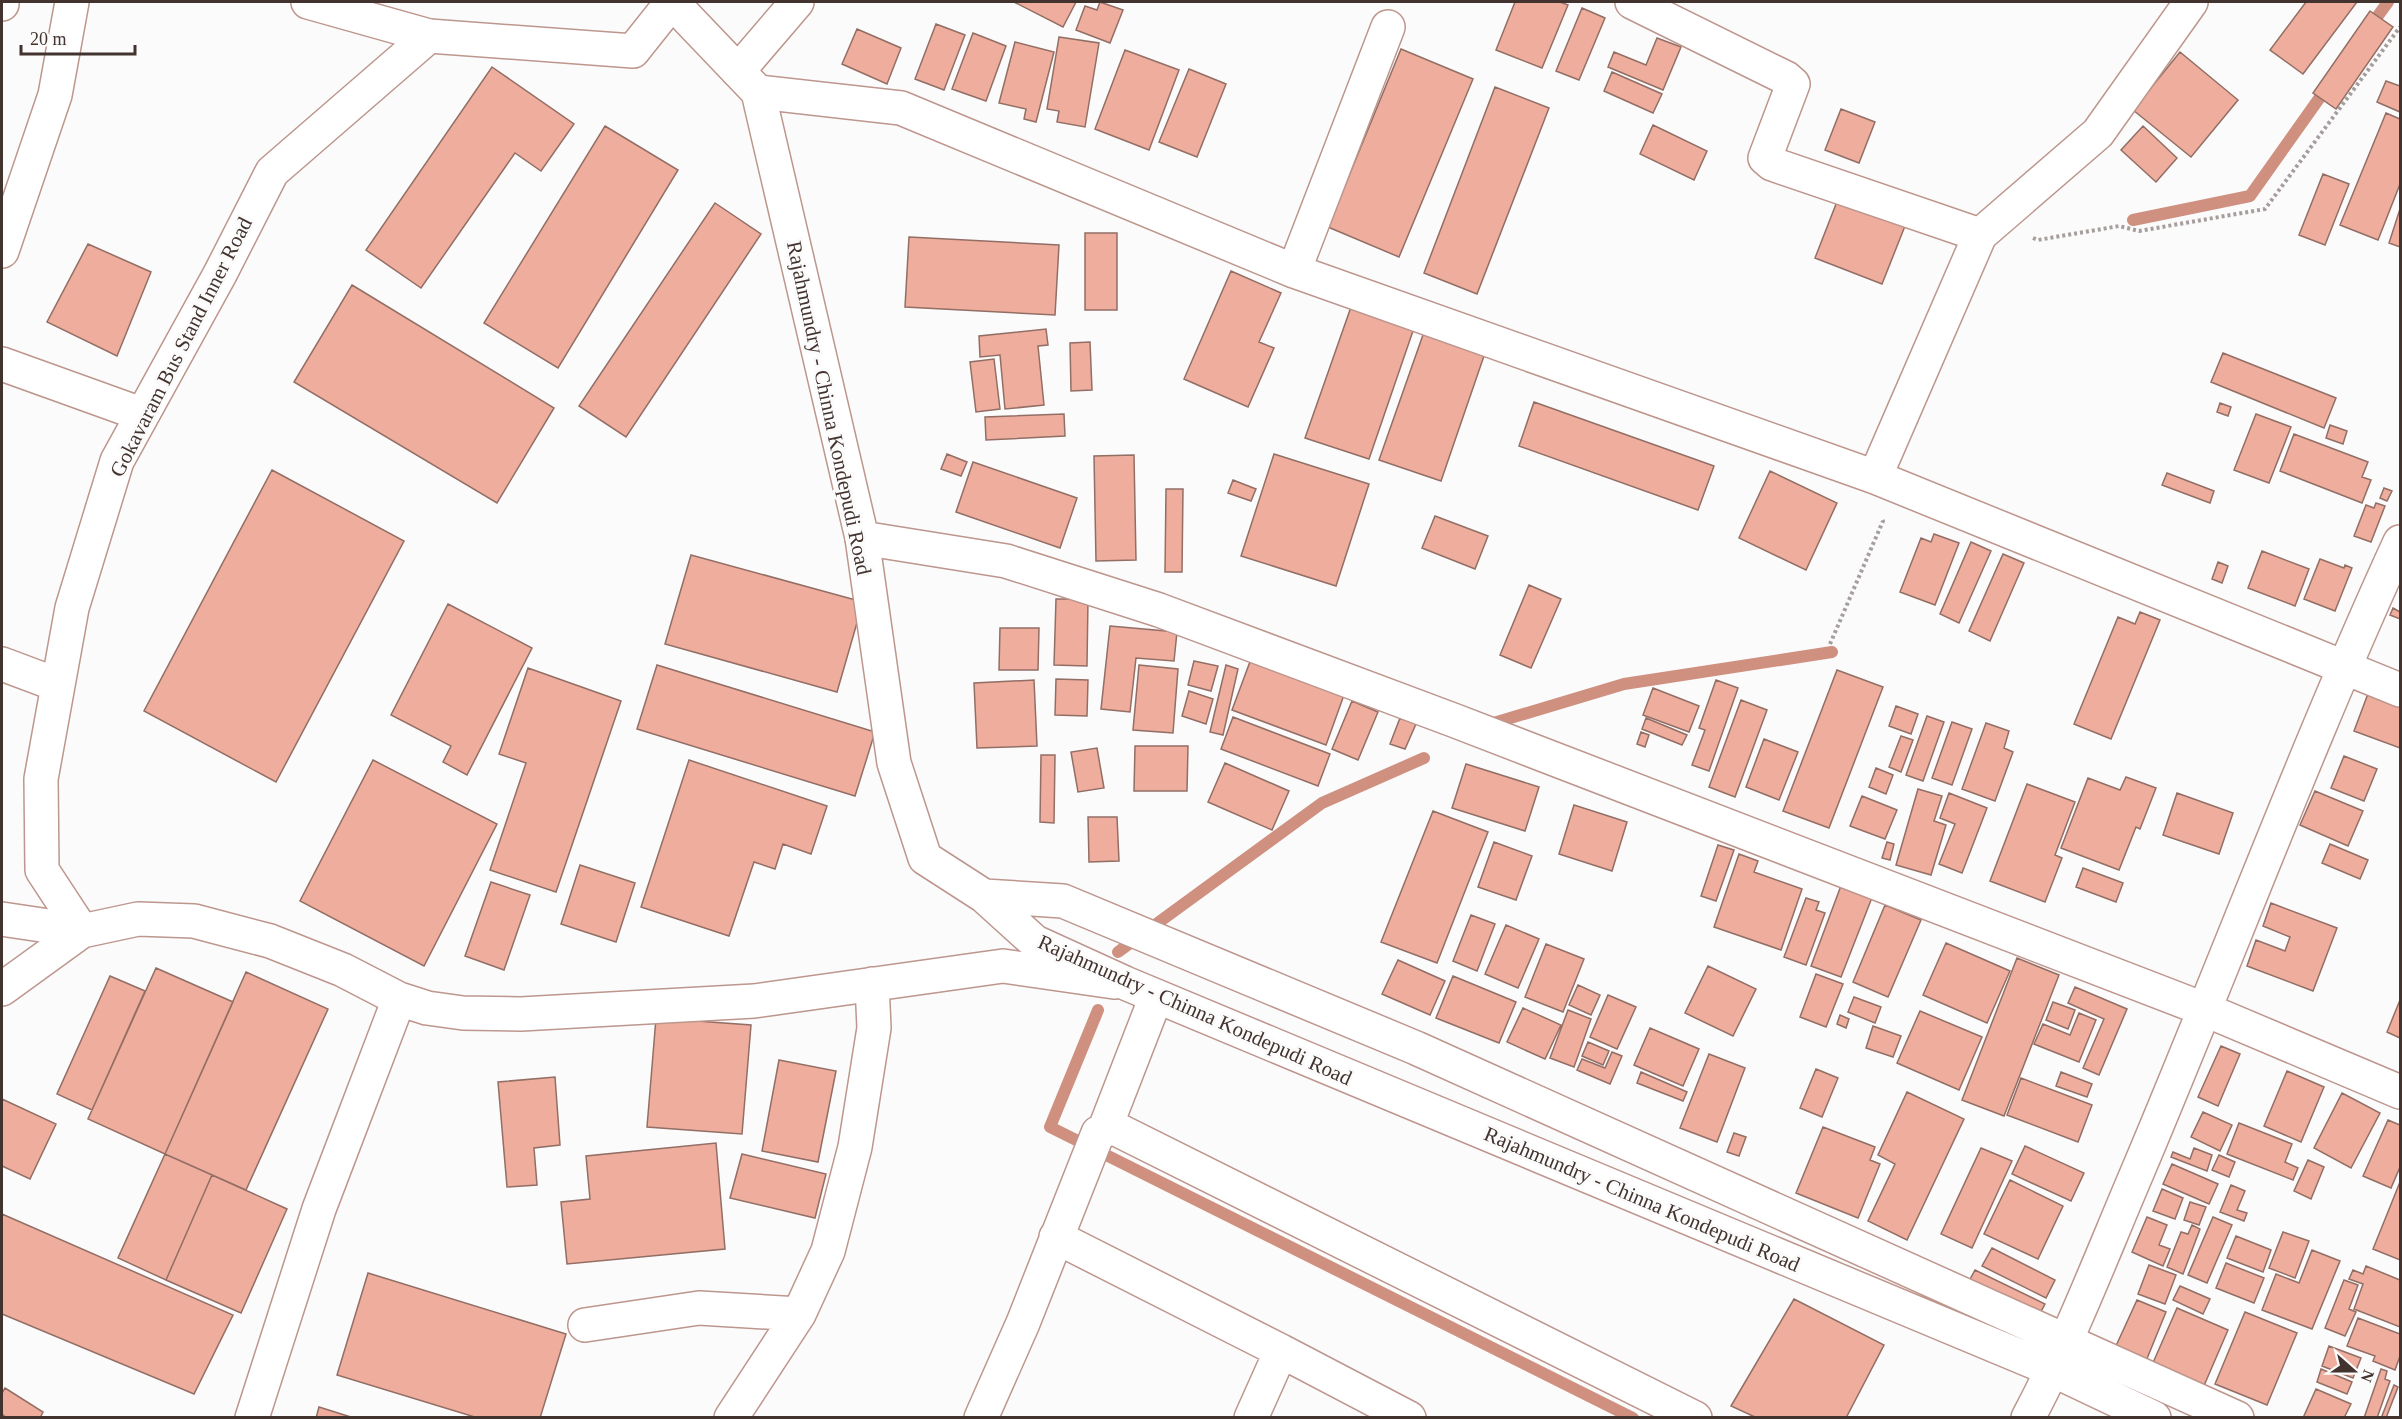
<svg xmlns="http://www.w3.org/2000/svg" width="2402" height="1419" font-family="'Times New Roman',serif">
	<style>
		.lines { fill: none; stroke-linecap: round; stroke-linejoin: round }
		.stream { stroke: #cf9080; stroke-width: 12 }
		.building { fill: #efad9d; stroke: #926e65; stroke-width: 1.5 }
		.minor-casing { stroke: #bd968d; stroke-width: 36 }
		.tertiary-casing { stroke: #bd968d; stroke-width: 36 }
		.primary-casing { stroke: #bd968d; stroke-width: 36 }
		.path { stroke: #a59e9c; stroke-width: 4; stroke-dasharray: 3 3; stroke-linecap: butt }
		.minor { stroke: #fff; stroke-width: 33 }
		.tertiary { stroke: #fff; stroke-width: 33 }
		.primary { stroke: #fff; stroke-width: 33 }
		.labels { text-anchor: middle; stroke-width: 6; stroke-linejoin: round; paint-order: stroke }
		.street-label { font-size: 21px; fill: #43332f; stroke: #fbfbfb }
	</style>
	<rect width="100%" height="100%" fill="#fbfbfb"/>
	<g class="lines">
		<!-- stream -->
		<path class="stream" d="M2369,28L2388,2
			M2133,220L2250,196L2328,86
			M1487,725L1624,684L1832,652
			M1118,952L1322,803L1424,758
			M1098,1010L1050,1127L1633,1418"/>
	</g>
	<!-- building -->
	<path class="building" d="M1014,2H1076L1063,27Z
		M1100,2L1123,10L1110,43L1076,30L1085,6L1097,10Z
		M1515,2H1560L1568,5L1542,68L1496,50Z
		M2306,2H2357L2303,74L2270,50Z
		M1582,8L1605,18L1579,80L1556,71Z
		M2370,11L2393,27L2336,109L2313,93Z
		M936,24L965,35L944,90L915,79Z
		M857,29L901,48L887,84L842,64Z
		M973,33L1006,46L986,101L952,89Z
		M1059,37L1099,43L1085,127L1057,122L1059,111L1047,109Z
		M1657,38L1681,47L1663,90L1608,67L1614,52L1646,65Z
		M1015,42L1054,52L1036,122L1024,119L1026,109L999,103Z
		M1401,49L1473,79L1399,257L1328,227Z
		M1125,50L1179,70L1149,150L1095,129Z
		M2180,52L2238,100L2191,157L2133,110Z
		M492,67L574,124L541,171L515,153L421,288L366,250Z
		M1189,69L1226,84L1197,157L1159,142Z
		M1612,72L1662,94L1653,113L1604,91Z
		M2386,81L2400,86V112L2377,102Z
		M1495,87L1549,108L1477,294L1424,273Z
		M1841,109L1875,122L1859,163L1825,150Z
		M2386,113L2400,119V184L2378,240L2340,225Z
		M1653,125L1707,151L1694,180L1640,154Z
		M605,126L678,170L558,368L484,323Z
		M2143,126L2177,158L2156,182L2121,150Z
		M2323,174L2349,184L2325,245L2299,235Z
		M1838,199L1905,226L1882,284L1815,258Z
		M715,203L761,234L626,437L579,406Z
		M2400,209V247L2389,243Z
		M1085,233H1117V310H1085Z
		M909,237L1059,245L1055,315L905,307Z
		M88,244L151,272L117,356L47,322Z
		M1231,271L1281,293L1259,342L1274,348L1248,407L1184,379Z
		M352,285L554,408L497,503L294,382Z
		M1351,307L1414,328L1369,459L1305,438Z
		M1046,329L1048,345L1038,346L1044,405L1005,409L1000,355L980,357L979,336Z
		M1424,332L1485,353L1441,481L1379,460Z
		M1090,342L1092,390L1071,391L1070,343Z
		M2223,353L2336,398L2324,428L2211,382Z
		M994,359L1000,409L976,412L970,362Z
		M1534,402L1714,466L1698,510L1519,446Z
		M2220,403L2231,407L2228,416L2217,412Z
		M1064,414L1065,436L986,440L985,417Z
		M2256,414L2291,427L2269,483L2234,470Z
		M2330,425L2347,431L2343,444L2326,438Z
		M2294,434L2368,462L2362,477L2371,480L2362,503L2280,471Z
		M947,454L967,462L961,476L941,469Z
		M1274,454L1369,484L1336,586L1241,556Z
		M1134,455L1136,560L1096,561L1094,456Z
		M973,462L1077,498L1060,548L956,512Z
		M272,470L404,541L276,782L144,711Z
		M1770,471L1837,503L1806,570L1739,538Z
		M2167,473L2214,491L2210,503L2162,485Z
		M1233,480L1256,489L1251,501L1228,493Z
		M2384,488L2392,491L2387,501L2380,498Z
		M1166,489H1183L1182,572H1165Z
		M2376,503L2385,506L2371,542L2354,536L2366,505L2374,508Z
		M1435,516L1488,536L1475,569L1422,548Z
		M1934,534L1959,543L1935,605L1900,592L1921,538L1931,542Z
		M1971,542L1991,551L1959,623L1940,614Z
		M2262,551L2309,569L2295,606L2248,588Z
		M2003,554L2024,563L1990,641L1969,631Z
		M691,555L863,602L837,692L665,644Z
		M2320,559L2344,568L2345,565L2352,568L2335,611L2304,599Z
		M2218,562L2228,566L2222,583L2212,579Z
		M1529,585L1561,599L1531,668L1500,655Z
		M1056,599H1088L1087,666L1054,665Z
		M448,604L532,648L467,775L443,762L451,746L391,715Z
		M2393,608L2400,612V619L2390,615Z
		M2140,612L2160,620L2111,739L2074,724L2118,617L2135,624Z
		M1110,626L1177,632L1174,661L1136,658L1130,712L1101,709Z
		M1000,628H1039L1038,670H999Z
		M1251,659L1344,695L1326,745L1232,710Z
		M1194,661L1218,666L1211,691L1188,685Z
		M657,665L875,732L855,796L637,729Z
		M1139,665L1178,669L1173,733L1133,730Z
		M1226,665L1238,669L1223,735L1210,732Z
		M528,668L621,701L556,892L490,870L526,763L499,754Z
		M1837,670L1883,687L1829,828L1783,811Z
		M1056,679L1088,680L1087,716L1055,715Z
		M1034,680L1037,746L977,748L974,683Z
		M1716,680L1738,688L1709,771L1692,765L1705,730L1699,728Z
		M1653,688L1699,706L1689,732L1643,715Z
		M1189,691L1213,699L1206,724L1182,716Z
		M2369,691L2400,703V748L2354,731Z
		M1741,700L1767,710L1735,797L1709,787Z
		M1352,701L1378,712L1358,760L1332,749Z
		M1896,706L1918,714L1911,734L1889,726Z
		M1927,716L1944,722L1923,781L1906,775Z
		M1233,717L1330,754L1318,786L1221,749Z
		M1400,718L1416,724L1405,749L1390,744Z
		M1646,718L1687,735L1682,745L1642,729Z
		M1952,722L1972,729L1952,785L1932,778Z
		M1986,723L2009,731L2004,748L2013,752L1995,801L1962,789Z
		M1641,732L1649,735L1645,747L1637,744Z
		M1901,736L1913,740L1901,772L1889,767Z
		M1764,739L1798,752L1779,800L1746,787Z
		M1135,746H1188L1187,791H1134Z
		M1097,748L1104,788L1078,792L1071,752Z
		M1041,755H1055L1054,823L1040,822Z
		M2344,756L2377,769L2364,801L2331,788Z
		M373,760L497,824L424,966L300,901Z
		M689,760L827,806L811,854L783,844L775,869L754,862L729,936L641,907Z
		M1225,763L1289,791L1272,830L1208,802Z
		M1466,764L1539,787L1525,831L1452,808Z
		M1876,768L1893,775L1886,794L1869,787Z
		M2126,777L2156,788L2140,829L2136,827L2119,870L2061,848L2088,778L2120,790Z
		M2027,784L2075,802L2055,855L2062,858L2045,902L1990,881Z
		M1918,789L1942,796L1934,821L1946,825L1931,875L1896,865Z
		M2315,791L2363,811L2348,846L2300,825Z
		M1949,793L1987,808L1962,873L1939,864L1955,824L1940,818Z
		M2177,793L2233,813L2219,854L2163,835Z
		M1862,796L1897,810L1885,839L1850,826Z
		M1574,805L1627,822L1612,871L1559,854Z
		M1433,811L1488,832L1437,963L1381,942Z
		M1088,817H1117L1119,861L1089,862Z
		M1494,842L1532,856L1516,900L1478,887Z
		M1887,842L1894,844L1890,860L1882,858Z
		M2330,844L2368,860L2360,879L2322,863Z
		M1718,845L1734,850L1716,901L1701,896Z
		M1739,854L1758,861L1754,872L1802,889L1781,950L1714,927Z
		M580,865L635,883L616,942L561,924Z
		M2083,868L2123,883L2116,902L2076,887Z
		M491,882L530,895L504,970L465,956Z
		M1842,883L1873,895L1841,977L1811,966Z
		M1806,898L1819,902L1816,910L1825,913L1806,965L1784,957Z
		M2271,903L2337,928L2313,991L2247,966L2256,940L2285,951L2290,937L2263,926Z
		M1885,905L1921,920L1888,997L1853,982Z
		M1471,915L1495,924L1477,971L1453,961Z
		M1506,925L1539,939L1518,988L1485,974Z
		M1946,943L2010,971L1987,1023L1923,995Z
		M1546,944L1584,959L1563,1012L1525,997Z
		M2017,958L2059,975L2004,1116L1962,1100Z
		M1398,960L1445,981L1430,1015L1382,994Z
		M1708,966L1756,989L1733,1036L1685,1013Z
		M156,968L233,1002L165,1154L88,1119Z
		M246,972L328,1009L246,1190L165,1154Z
		M1816,974L1843,984L1826,1027L1800,1017Z
		M110,976L145,991L92,1110L57,1094Z
		M1453,976L1516,1002L1499,1043L1436,1018Z
		M1578,985L1600,995L1591,1015L1569,1005Z
		M2075,987L2127,1009L2099,1075L2083,1068L2104,1019L2068,1003Z
		M1608,995L1636,1007L1617,1049L1590,1037Z
		M1854,997L1881,1007L1875,1023L1848,1012Z
		M2400,1000V1038L2387,1032Z
		M2053,1002L2075,1010L2068,1029L2046,1020Z
		M1523,1008L1561,1025L1545,1059L1507,1042Z
		M1568,1010L1591,1019L1574,1067L1550,1058Z
		M1920,1011L1982,1037L1959,1090L1897,1063Z
		M2079,1013L2096,1020L2079,1062L2034,1044L2043,1024L2070,1035Z
		M1840,1015L1849,1019L1846,1028L1837,1024Z
		M656,1018L751,1025L742,1134L647,1127Z
		M1873,1026L1901,1036L1893,1057L1866,1048Z
		M1650,1028L1699,1049L1683,1086L1634,1065Z
		M1588,1042L1609,1051L1603,1065L1582,1056Z
		M2221,1046L2240,1054L2218,1106L2198,1097Z
		M1612,1052L1622,1056L1610,1084L1577,1070L1582,1059L1605,1068Z
		M1709,1054L1745,1068L1717,1142L1680,1128Z
		M779,1060L836,1071L818,1162L762,1151Z
		M1816,1069L1838,1078L1822,1117L1800,1108Z
		M2287,1071L2324,1087L2301,1142L2264,1126Z
		M1641,1072L1687,1092L1683,1101L1637,1083Z
		M2061,1072L2092,1084L2087,1097L2056,1086Z
		M555,1077L560,1145L534,1148L537,1185L507,1187L498,1082Z
		M2021,1078L2092,1105L2078,1142L2007,1115Z
		M1907,1092L1964,1119L1907,1240L1868,1221L1895,1164L1878,1155Z
		M2342,1093L2380,1113L2351,1168L2314,1148Z
		M2,1099L56,1124L30,1179L2,1166Z
		M2203,1112L2232,1125L2220,1151L2191,1137Z
		M2388,1120L2400,1125V1167L2391,1188L2363,1176Z
		M2239,1123L2292,1144L2285,1162L2298,1168L2293,1180L2227,1154Z
		M1823,1127L1875,1147L1870,1160L1880,1164L1858,1218L1796,1193Z
		M1734,1133L1746,1137L1739,1156L1727,1152Z
		M716,1143L725,1249L567,1264L561,1202L590,1199L586,1156Z
		M2025,1146L2084,1173L2071,1201L2012,1174Z
		M1981,1148L2012,1161L1972,1248L1941,1234Z
		M2194,1148L2212,1155L2207,1171L2171,1157L2173,1152L2190,1159Z
		M165,1154L212,1175L166,1280L118,1258Z
		M742,1154L826,1174L815,1218L730,1198Z
		M2219,1155L2235,1162L2229,1177L2212,1170Z
		M2308,1160L2324,1167L2311,1199L2294,1191Z
		M2172,1164L2218,1184L2209,1204L2163,1184Z
		M212,1175L287,1209L241,1313L166,1280Z
		M2010,1180L2063,1206L2038,1259L1984,1234Z
		M2400,1182V1260L2373,1249Z
		M2231,1185L2245,1191L2237,1210L2247,1213L2244,1221L2220,1212Z
		M2162,1189L2183,1198L2175,1219L2153,1211Z
		M2190,1202L2206,1207L2199,1225L2184,1220Z
		M2,1214L233,1315L194,1394L2,1314Z
		M2147,1217L2167,1225L2159,1245L2170,1249L2163,1266L2132,1252Z
		M2213,1217L2232,1225L2207,1283L2188,1275Z
		M2192,1225L2200,1229L2183,1274L2167,1267L2181,1232L2188,1234Z
		M2283,1232L2309,1241L2295,1278L2269,1268Z
		M2236,1236L2271,1250L2263,1272L2227,1258Z
		M1992,1248L2055,1280L2046,1298L1982,1266Z
		M2312,1250L2340,1261L2312,1329L2262,1310L2276,1274L2299,1283Z
		M2226,1263L2264,1278L2254,1303L2216,1288Z
		M2149,1265L2176,1275L2165,1304L2138,1294Z
		M2366,1266L2400,1280V1327L2354,1309L2363,1284L2349,1279L2353,1270L2363,1274Z
		M1975,1270L2045,1304L2037,1319L1967,1285Z
		M368,1273L566,1334L540,1418H478L337,1375Z
		M2344,1280L2358,1285L2349,1309L2356,1312L2345,1336L2325,1328Z
		M2180,1286L2210,1299L2203,1314L2173,1300Z
		M1794,1299L1884,1345L1846,1418H1757L1731,1406Z
		M2137,1300L2166,1312L2146,1361L2115,1348Z
		M2177,1308L2228,1330L2203,1388L2152,1365Z
		M2245,1312L2297,1333L2267,1405L2215,1384Z
		M2358,1318L2400,1334V1356L2395,1370L2373,1361L2375,1356L2347,1346Z
		M2329,1346L2361,1358L2353,1378L2322,1366Z
		M2321,1369L2352,1382L2347,1394L2317,1382Z
		M2381,1369L2387,1371L2385,1379L2390,1381L2377,1418H2364Z
		M2394,1385L2398,1387L2386,1418L2382,1416Z
		M5,1388L43,1412L40,1418H7L2,1414V1393Z
		M2316,1389L2351,1404L2344,1418H2303Z
		M319,1407L354,1418H316Z"/>
	<g class="lines">
		<defs>
			<path id="minor" d="M1632,2L1786,78L1793,84L1765,158L1772,164L1980,235
				M738,71L797,2
				M758,92L901,108L1294,271L1875,477L2400,690
				M1294,271L1388,27
				M2,364L141,414
				M1875,477L1980,235L2098,133L2191,2
				M862,538L1006,561L1159,610L1453,720L2206,1010L2400,1092
				M2,664L58,685
				M2,919L82,931
				M82,931L42,870L41,779L72,608L117,461L220,274L272,172L429,36
				M2,989L82,931L138,919L194,921L270,941L343,970L399,999L427,1008L463,1013L521,1014L754,1001L1003,966L1114,982
				M1104,1131L1156,997
				M1056,1237L1281,1351L1251,1418
				M585,1325L699,1308L799,1314
				M1281,1351L1409,1418
				M252,1418L319,1209L399,999
				M731,1418L799,1314L828,1251L855,1147L874,1028L872,984
				M981,1418L1023,1323L1098,1133L1112,1127L1695,1418
				M2028,1418C2070,1339 2102,1255 2137,1173C2226,963 2305,749 2400,542"/>
			<path id="tertiary" d="M308,2L429,36L633,51L672,2"/>
			<path id="primary" d="M672,2L758,92L862,538L894,763L925,858L984,896L1035,942L1125,983L2053,1370L2154,1418
				M2,4V2
				M2,251L55,95L72,2
				M984,896L1063,901L1416,1048L2237,1418"/>
		</defs>
		<!-- minor casing -->
		<use href="#minor" class="minor-casing"/>
		<!-- tertiary casing -->
		<use href="#tertiary" class="tertiary-casing"/>
		<!-- primary casing -->
		<use href="#primary" class="primary-casing"/>
		<!-- path -->
		<path class="path" d="M2033,238L2038,240L2119,226L2139,231L2265,209L2400,27
			M1830,644L1883,521L1882,519"/>
		<!-- minor -->
		<use href="#minor" class="minor"/>
		<!-- tertiary -->
		<use href="#tertiary" class="tertiary"/>
		<!-- primary -->
		<use href="#primary" class="primary"/>
	</g>
	<g class="labels">
		<!-- street labels -->
		<g class="street-label">
			<text transform="translate(181 347) rotate(-63)" y="7">Gokavaram Bus Stand Inner Road</text>
			<text transform="translate(829 408) rotate(78)" y="7">Rajahmundry - Chinna Kondepudi Road</text>
			<text transform="translate(1195 1010) rotate(24)" y="7">Rajahmundry - Chinna Kondepudi Road</text>
			<text transform="translate(1642 1199) rotate(23)" y="7">Rajahmundry - Chinna Kondepudi Road</text>
		</g>
	</g>
	<!-- border -->
	<rect width="2402" height="1419" fill="none" stroke="#43332f" stroke-width="6"/>
	<!-- north arrow -->
	<g transform="translate(2354 1371) rotate(111)" stroke="#fbfbfb" stroke-width="4.5" paint-order="stroke">
	<path d="M0-4.5L10 22L0 15L-10 22Z" fill="#43332f"/>
	<text y="-9" font-size="16" font-weight="bold" text-anchor="middle" fill="#43332f">N</text>
	</g>
	<!-- scale -->
	<path d="M21 45v9h114v-9" fill="none" stroke="#43332f" stroke-width="3"/>
	<text x="30" y="45" font-size="18" fill="#43332f" stroke="#fbfbfb" stroke-width="4.5" paint-order="stroke">20 m</text>
</svg>
